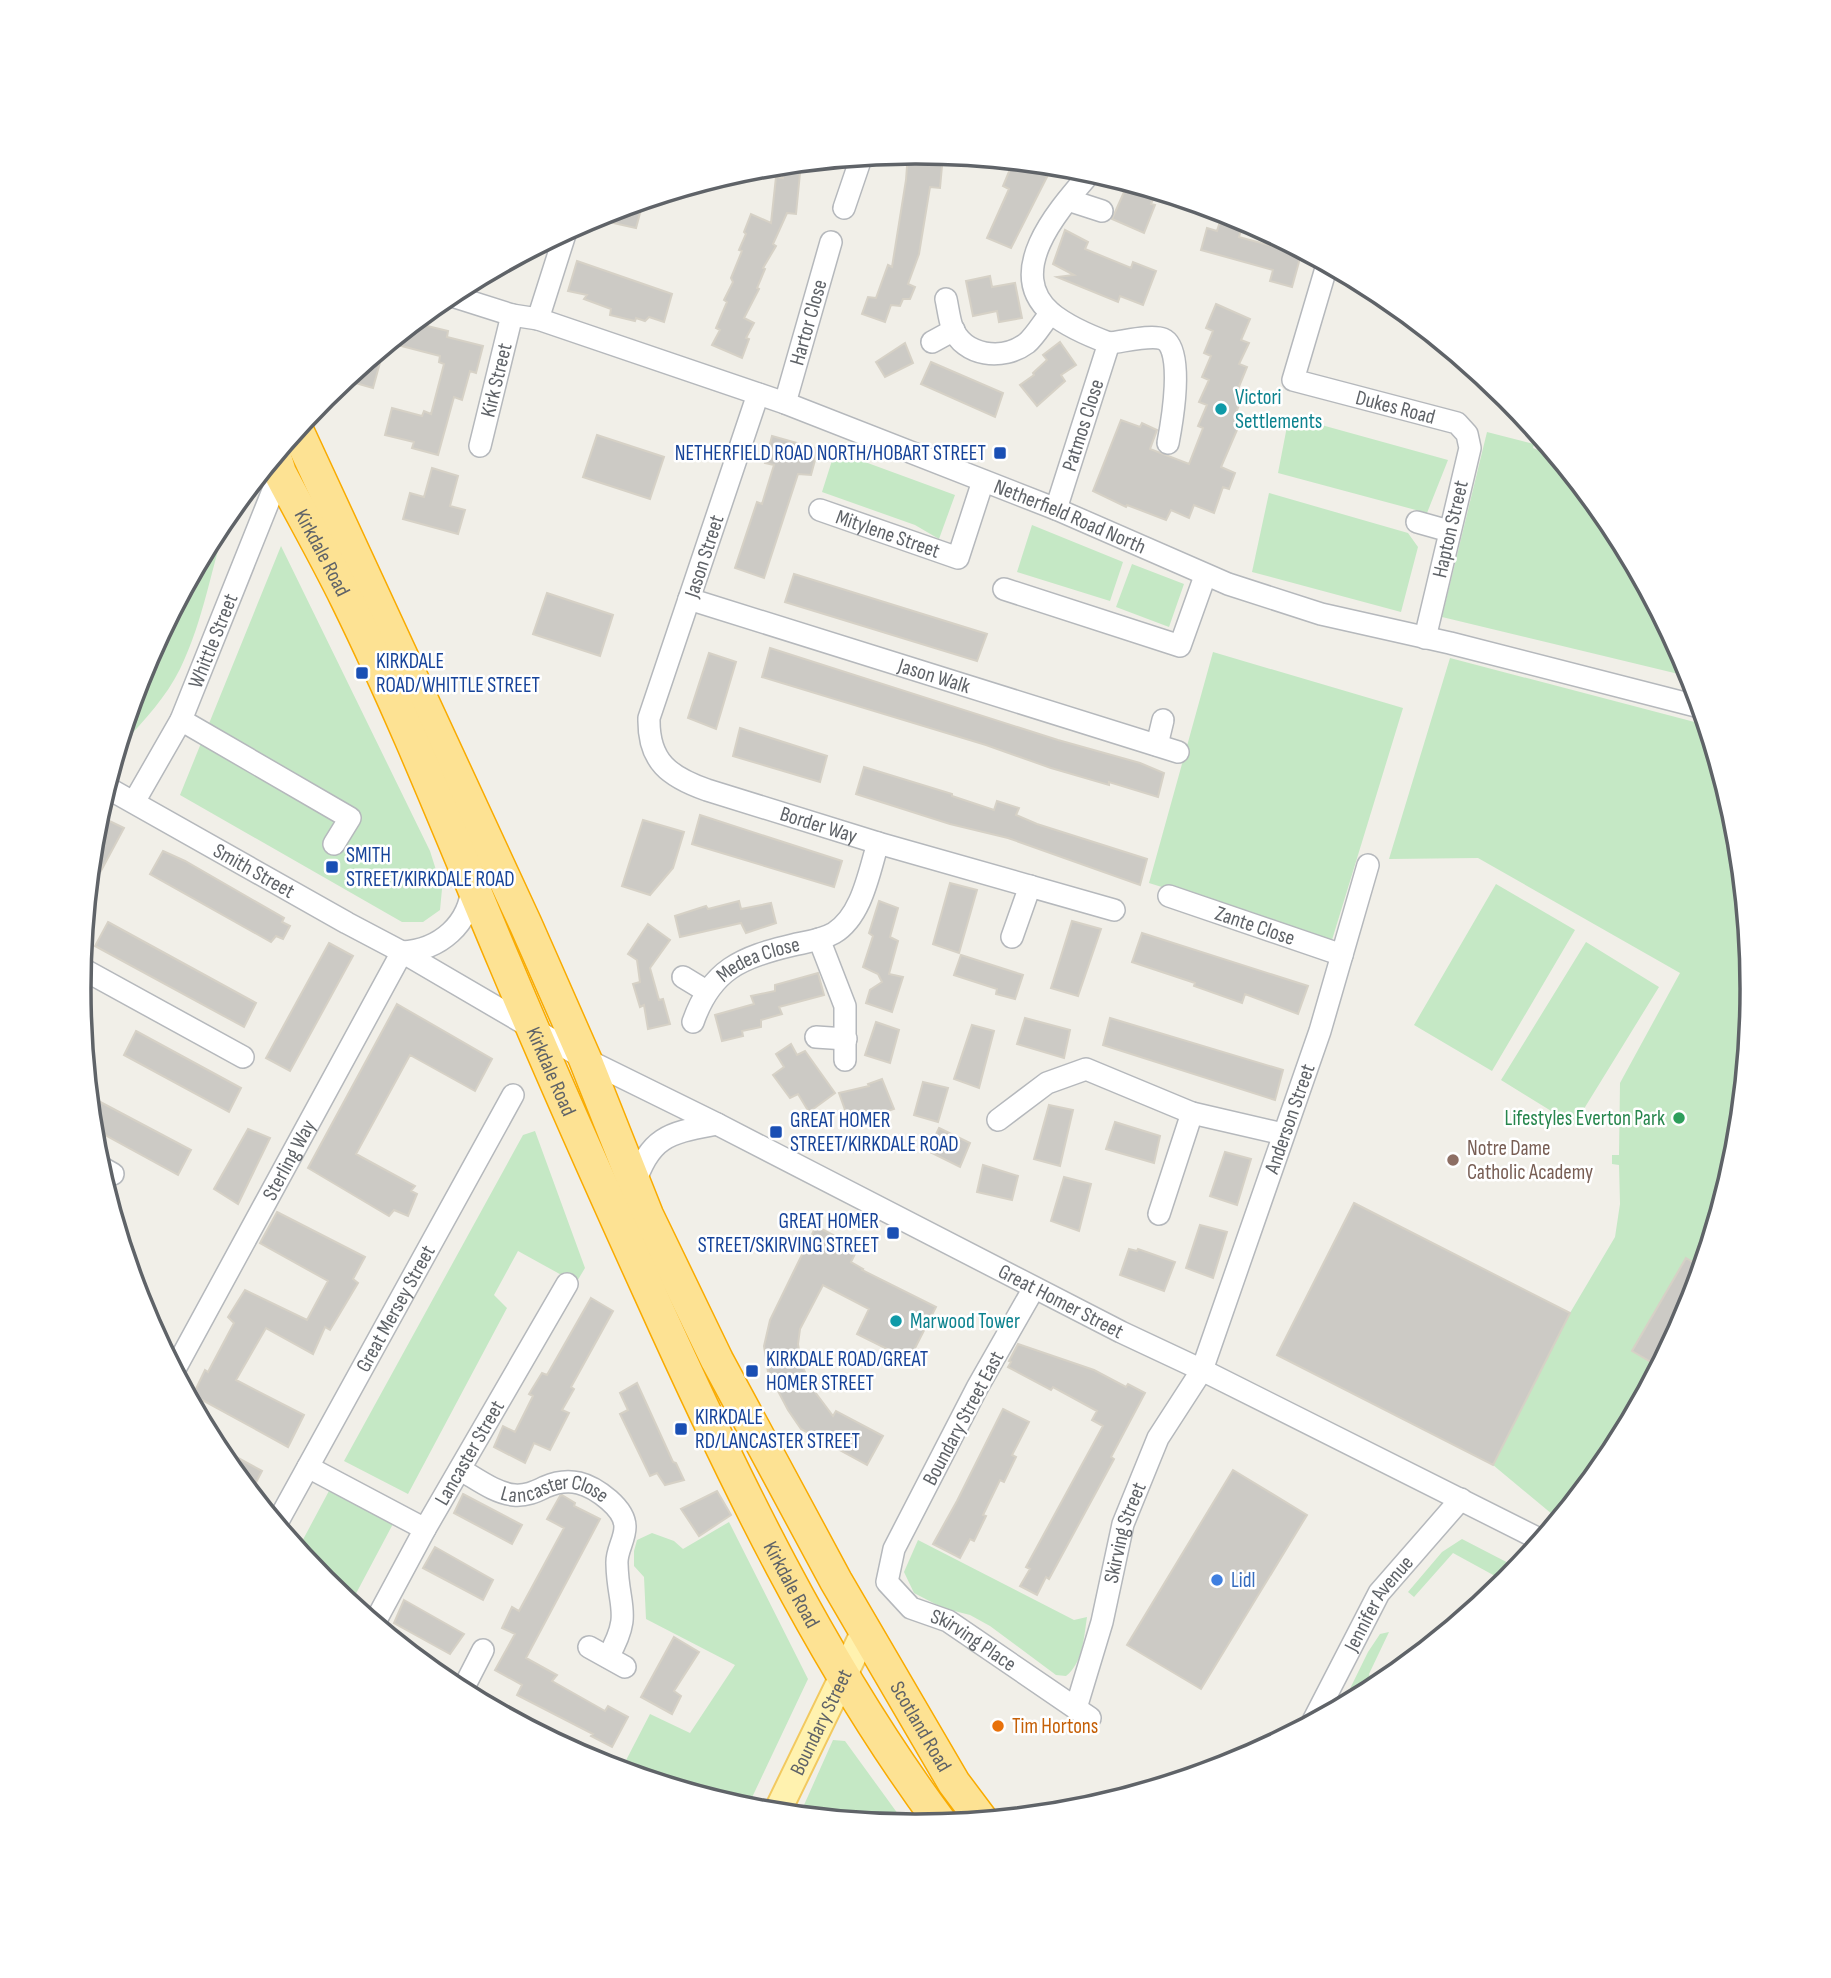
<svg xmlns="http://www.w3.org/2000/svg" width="1831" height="1978" font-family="'Sofia Sans Condensed',sans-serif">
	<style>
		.green { fill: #c5e8c5 }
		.building { fill: #cccac5; stroke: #d6d1c6; stroke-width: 2 }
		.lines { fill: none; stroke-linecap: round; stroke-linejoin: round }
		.minor-casing { stroke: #b5b8bc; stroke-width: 24 }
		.major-casing { stroke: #f2c960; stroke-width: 30 }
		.highway-casing { stroke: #f9ab00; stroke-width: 35 }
		.minor { stroke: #fff; stroke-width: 21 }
		.major { stroke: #fff2af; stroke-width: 26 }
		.highway { stroke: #fde293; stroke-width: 32 }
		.culture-dot { fill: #0f9aa8; stroke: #fff; stroke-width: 2.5 }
		.transit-dot { fill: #1a4fb4; stroke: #fff; stroke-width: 2.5 }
		.leisure-dot { fill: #2e9e5b; stroke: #fff; stroke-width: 2.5 }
		.education-dot { fill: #8d6e63; stroke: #fff; stroke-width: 2.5 }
		.shop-dot { fill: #3f7fe0; stroke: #fff; stroke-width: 2.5 }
		.food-dot { fill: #e8710a; stroke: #fff; stroke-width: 2.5 }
		.labels { text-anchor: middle; stroke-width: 5; stroke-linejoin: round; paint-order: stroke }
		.street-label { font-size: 21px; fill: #5f6368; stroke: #fff }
		.culture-label { font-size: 21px; fill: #0d838f; stroke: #fff; text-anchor: start }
		.transit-label { font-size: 21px; fill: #164399; stroke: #fff; text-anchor: start }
		.leisure-label { font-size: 21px; fill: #27864d; stroke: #fff; text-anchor: end }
		.education-label { font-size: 21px; fill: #785e54; stroke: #fff; text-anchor: start }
		.shop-label { font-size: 21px; fill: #366cbe; stroke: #fff; text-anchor: start }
		.food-label { font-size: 21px; fill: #c56008; stroke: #fff; text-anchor: start }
		.rim { fill: none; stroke: #5f6368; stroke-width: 3.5 }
	</style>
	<rect width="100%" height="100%" fill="#f1efe8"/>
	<!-- green -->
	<path class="green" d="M1289,416L1448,460L1427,513L1278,473Z
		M1487,432L1534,444L1533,448L1556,457L1611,524L1691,677L1442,617Z
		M835,451L955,495L939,539L915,525L822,492Z
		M1269,493L1408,533L1418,547L1401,612L1252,572Z
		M229,513C212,564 204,620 180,669C166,697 145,720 124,742L120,743L143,668L220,524Z
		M1032,525L1123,562L1110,601L1017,572Z
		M281,546L430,851L442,889L440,910L423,922H402L180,795Z
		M1132,564L1184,584L1169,627L1116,607Z
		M1213,652L1403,708L1332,940L1149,883Z
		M1450,658L1706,725L1736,826L1752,989L1736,1153L1688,1310L1611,1454L1558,1519L1493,1465L1570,1313L1615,1237L1620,1204L1619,1165L1612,1164V1155H1619L1620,1083L1680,973L1478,858L1389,859Z
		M1496,884L1575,930L1492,1071L1414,1025Z
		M1586,942L1659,987L1574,1125L1501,1080Z
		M535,1131L585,1268L576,1283L518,1251L494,1295L507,1308L408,1494L344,1461L523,1135Z
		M330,1489L394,1522L351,1603L324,1580L298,1549Z
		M729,1522L808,1679L747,1808L621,1770L650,1714L690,1733L735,1665L646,1619L644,1577L634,1566V1551L637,1540L652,1533L674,1541L683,1549Z
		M1462,1539L1518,1568L1506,1582L1453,1553L1414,1597L1408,1592L1442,1552Z
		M918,1540L1074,1620L1087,1617C1084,1636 1083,1663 1066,1676L1056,1675L990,1626L970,1615L943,1608L914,1593L904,1572Z
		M1389,1632L1369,1674L1373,1689L1342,1705L1368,1652L1380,1634Z
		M833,1740L845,1741L906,1825L800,1814Z"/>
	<!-- building -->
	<path class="building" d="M916,152L943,155L940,188L930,187L919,254L908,284L915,287L910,299H903L900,306L891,305L885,322L862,314L868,297L876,298L888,265L892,267L906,180L908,153Z
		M1013,162L1045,165L1042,172L1048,175L1011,248L987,238L1009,189L1003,186Z
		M801,163L796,214L787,213L773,244L776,246L763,268L765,269L757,288L759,289L744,318L754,323L746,338L749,339L742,358L712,345L720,330L716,328L727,302L724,300L733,282L731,278L742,251L739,250L746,234L744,232L751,214L771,223L776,177L783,178L784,165Z
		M1128,183L1156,192L1151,204L1155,205L1144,233L1112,219Z
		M643,202L636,228L591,218L596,216Z
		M1223,212L1244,220L1239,237L1279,248L1281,240L1302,251L1292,287L1270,281L1273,270L1201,250L1207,228L1217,231Z
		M1065,230L1088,242L1085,249L1131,268L1133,262L1156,271L1143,305L1120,296L1118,302L1057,277L1074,275L1053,264Z
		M577,261L672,294L664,322L649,317L645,321L636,318L635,321L610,315L611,309L584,299L587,295L568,291Z
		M990,276L992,287L1015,283L1022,318L999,322L997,311L973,316L966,281Z
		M1216,304L1250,319L1241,340L1249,343L1239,364L1247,367L1238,389L1244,392L1236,413L1243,416L1221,467L1235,473L1229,489L1223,487L1214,513L1194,505L1189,518L1171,510L1166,520L1127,505L1126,507L1093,491L1121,420L1140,427L1142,423L1157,430L1150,449L1189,464L1203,428L1198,426L1207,405L1199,402L1209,380L1202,377L1211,356L1204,353L1213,331L1206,328Z
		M415,323L448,331L447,337L483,346L476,373L470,371L462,400L454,397L438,455L412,448L414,442L385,435L392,408L422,416L424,411L431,414L444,364L439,362L440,356L390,343Z
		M1060,342L1076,365L1061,375L1065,381L1037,406L1020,385L1034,375L1033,373L1047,360L1043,355Z
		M905,343L913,363L885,377L876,362Z
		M384,348L373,388L345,380L367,362Z
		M931,362L1003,393L995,417L921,384Z
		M597,435L664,457L650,499L583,477Z
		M772,436L818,449L811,475L798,474L764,578L735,568L757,502L762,504L774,465L765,463Z
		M432,468L458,476L450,506L465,510L458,534L403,519L410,493L424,497Z
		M794,574L987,634L977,661L785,602Z
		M547,593L613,615L600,656L533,634Z
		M770,648L1058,740L1140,763L1164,773L1158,797L1109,782V785L1051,768L986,745L762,677Z
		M709,653L736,662L716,729L688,718Z
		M740,728L827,756L820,782L733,756Z
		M864,767L952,794V796L994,810L997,801L1019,808L1016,815L1037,824L1147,859L1140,885L1008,838L950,824L856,794Z
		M700,815L842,861L834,887L692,844Z
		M99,816L124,828L88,895L95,825Z
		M643,820L684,832L673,868L650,895L622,886Z
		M163,851L185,861L284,918L282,922L290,926L283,939L276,936L271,942L150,874Z
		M950,883L977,890L959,953L933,944Z
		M739,901L741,909L771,903L776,923L746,933L741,923L680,937L675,916L706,906L708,909Z
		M879,901L898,908L890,937L898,941L889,974L903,977L892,1012L866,1003L870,990L882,982L878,974L863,967L873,936L869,933Z
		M1072,921L1101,929L1078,996L1051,988Z
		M108,922L256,1003L244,1027L95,946Z
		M648,924L670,940L650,968L659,1000L663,999L670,1024L648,1029L644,1005L640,1007L633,984L640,982L637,960L628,954Z
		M1142,933L1308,986L1298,1014L1245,994L1242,1003L1194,986L1195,983L1132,962Z
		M329,943L353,956L290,1071L266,1058Z
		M961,955L1023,975L1015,999L996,994L997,989L954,975Z
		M818,973L824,995L779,1007L782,1014L761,1020V1027L742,1031L743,1036L722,1041L715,1015L754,1004L751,996L775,991V985Z
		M397,1004L492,1059L475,1091L410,1055L356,1154L415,1186L411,1191L417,1194L408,1216L394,1210L389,1216L308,1168Z
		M1025,1018L1070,1030L1064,1058L1017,1044Z
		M1110,1018L1283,1070L1275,1100L1103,1045Z
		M876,1022L899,1030L890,1063L865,1055Z
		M972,1025L994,1031L979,1088L954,1079Z
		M136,1031L241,1088L229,1112L124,1055Z
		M791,1044L797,1055L805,1051L835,1093L809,1112L798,1094L790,1098L773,1075L784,1067L776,1054Z
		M882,1079L894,1109L850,1124L839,1093L869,1086L868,1084Z
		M923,1082L948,1088L938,1122L914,1115Z
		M89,1096L191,1150L178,1175L92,1128Z
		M1049,1105L1073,1110L1060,1166L1034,1159Z
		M1115,1122L1160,1136L1154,1163L1106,1149Z
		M939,1128L970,1143L960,1167L928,1151Z
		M248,1129L270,1138L238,1204L214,1189Z
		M1225,1152L1251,1159L1237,1205L1210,1196Z
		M983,1165L1018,1176L1012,1200L977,1192Z
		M1064,1177L1091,1184L1079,1231L1051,1221Z
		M1354,1203L1570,1313L1493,1465L1277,1355Z
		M277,1212L365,1257L353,1279L358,1283L330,1330L325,1327L313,1354L266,1328L236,1380L304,1415L288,1447L193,1395L205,1370L208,1372L234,1323L228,1317L245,1290L307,1320L328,1281L260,1243Z
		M1200,1225L1227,1232L1213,1278L1186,1268Z
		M816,1226L846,1242L843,1248L855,1254L851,1262L863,1269L862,1270L936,1307L909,1360L857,1334L869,1309L823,1285L800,1329L798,1344L801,1364L815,1392L833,1416L836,1411L883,1436L867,1465L801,1429L788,1410L768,1372L764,1346L770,1320Z
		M1129,1249L1137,1251L1138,1249L1175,1262L1164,1291L1120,1275Z
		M1686,1258L1701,1267L1688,1310L1658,1366L1632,1351Z
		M591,1298L613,1311L571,1387L574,1389L562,1410L569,1413L550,1450L534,1443L525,1463L494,1447L503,1426L515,1432L533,1396L529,1394L542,1373L547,1375Z
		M1018,1344L1094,1370L1126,1387L1128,1384L1145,1393L1111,1457L1114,1459L1049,1579L1046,1577L1037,1595L1020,1586L1030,1569L1026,1567L1103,1426L1092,1420L1097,1411L1053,1387L1051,1390L1008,1367L1011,1362L1009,1361Z
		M637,1383L673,1462L676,1463L684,1480L665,1485L657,1473L650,1476L620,1414L628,1410L620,1393Z
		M1003,1409L1029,1422L1012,1455L1016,1457L1004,1482L1000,1480L983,1515L986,1516L974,1541L970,1539L960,1558L933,1544L957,1501Z
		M216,1446L262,1471L251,1492L220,1454Z
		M1233,1470L1307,1515L1201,1689L1127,1645Z
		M717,1491L731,1515L699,1536L681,1509Z
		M463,1494L522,1525L512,1544L454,1513Z
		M562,1495L575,1503L574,1506L600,1519L526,1658L557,1675L552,1681L605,1711L608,1706L628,1717L612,1747L591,1736L593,1734L517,1695L522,1685L495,1670L515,1634L502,1628L512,1607L519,1611L564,1528L547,1519L560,1496Z
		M435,1547L493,1580L483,1600L423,1568Z
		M404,1600L464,1634L450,1654L394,1623Z
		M674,1637L699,1652L674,1691L681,1696L672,1714L641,1697Z"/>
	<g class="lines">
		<defs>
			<g id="minor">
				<path d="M1068,200L1102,211"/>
				<path d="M844,208L861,158"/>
				<path id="s1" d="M1327,265L1293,380L1457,423L1467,434L1470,448L1425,638"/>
				<path id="s2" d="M449,295L512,315L538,319L785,403L1056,509L1228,584L1321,614L1450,643L1700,707"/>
				<path d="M946,299C948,308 949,318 952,327C964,357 1003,361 1027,343C1036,335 1043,322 1051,313"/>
				<path d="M538,319L566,231"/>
				<path d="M932,342L954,330"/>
				<path d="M1109,343C1122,342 1151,334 1163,339C1185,348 1172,422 1168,443"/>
				<path id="s3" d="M758,394L649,718C648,762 670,777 707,790L878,843L1114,910"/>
				<path id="s4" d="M785,403L831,242"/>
				<path id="s5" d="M480,446L512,315"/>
				<path id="s6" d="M1056,509L1109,343C1090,336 1067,326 1051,313C1002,270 1062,206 1091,172"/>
				<path id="s7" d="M820,510L958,558L983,481"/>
				<path d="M1417,522L1449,531"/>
				<path d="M1004,589L1180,646L1205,576"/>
				<path id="s8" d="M689,599L1178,752"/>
				<path d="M181,720L350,818L334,844"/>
				<path d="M1157,745L1163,720"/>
				<path id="s9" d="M106,787L347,923L402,952L585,1059L717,1124L1121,1332L1202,1370L1541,1540"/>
				<path id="s10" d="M134,802L181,720L280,473"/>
				<path id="s11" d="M1169,896L1342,955"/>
				<path d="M1012,937L1030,886"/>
				<path d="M819,939L845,1006V1060"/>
				<path d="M81,968L243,1057"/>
				<path d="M683,977L706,991"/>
				<path id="s12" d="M693,1022C711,970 741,957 793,945C806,942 822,940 834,933C862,916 869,872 878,843"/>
				<path d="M816,1037L846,1039"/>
				<path d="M998,1120L1047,1083L1086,1069L1192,1113L1283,1134"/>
				<path d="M99,1166L113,1174"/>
				<path d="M634,1186C650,1135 670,1133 717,1124"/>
				<path d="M1159,1214L1192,1113"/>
				<path id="s13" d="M1034,1288L977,1388L894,1549L887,1582L911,1608L948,1621L1090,1718"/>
				<path id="s14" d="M175,1369L402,952C440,950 470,924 472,886"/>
				<path d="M308,1467L425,1529"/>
				<path id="s15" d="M461,1470C477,1479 495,1493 514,1495C526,1496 535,1492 545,1487C570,1476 589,1483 609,1500C617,1507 625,1516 625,1527C625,1540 616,1551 617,1564C618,1608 633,1613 608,1657"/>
				<path id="s16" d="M277,1523L513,1095"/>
				<path id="s17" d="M375,1622L425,1529L567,1284"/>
				<path d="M589,1647L625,1667"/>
				<path d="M462,1691L483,1650"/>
				<path id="s18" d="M1076,1708L1102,1622L1123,1524L1158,1438L1202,1370L1320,1031L1368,865"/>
				<path id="s19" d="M1313,1721L1379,1593L1461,1499"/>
			</g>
			<g id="major">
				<path id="s20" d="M777,1812L865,1631"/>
			</g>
			<g id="highway">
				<path id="s21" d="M297,430L526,925L585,1059L647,1215L717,1360L836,1581L954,1783L981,1819"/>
				<path id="s22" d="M275,457L280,473C302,515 326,557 347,600C405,718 453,840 504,961C551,1073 600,1183 650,1293C732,1475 822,1663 941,1823"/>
			</g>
		</defs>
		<!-- minor casing -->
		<use href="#minor" class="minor-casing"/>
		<!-- major casing -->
		<use href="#major" class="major-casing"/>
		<!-- highway casing -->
		<use href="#highway" class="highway-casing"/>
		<!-- minor -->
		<use href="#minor" class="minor"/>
		<!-- major -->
		<use href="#major" class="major"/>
		<!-- highway -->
		<use href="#highway" class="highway"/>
	</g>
	<!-- markers -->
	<g class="culture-dot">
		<circle cx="1221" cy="409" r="7"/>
		<circle cx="896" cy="1321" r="7"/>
	</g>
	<g class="transit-dot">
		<rect x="993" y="446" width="14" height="14" rx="3.5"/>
		<rect x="355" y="666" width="14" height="14" rx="3.5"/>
		<rect x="325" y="860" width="14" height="14" rx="3.5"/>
		<rect x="769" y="1125" width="14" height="14" rx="3.5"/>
		<rect x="886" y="1226" width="14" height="14" rx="3.5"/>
		<rect x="745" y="1364" width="14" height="14" rx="3.5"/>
		<rect x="674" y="1422" width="14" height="14" rx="3.5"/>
	</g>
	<circle class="leisure-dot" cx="1679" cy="1118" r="7"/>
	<circle class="education-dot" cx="1453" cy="1160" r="7"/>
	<circle class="shop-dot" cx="1217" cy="1580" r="7"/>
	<circle class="food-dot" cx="998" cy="1726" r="7"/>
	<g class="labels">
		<!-- street labels -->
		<g class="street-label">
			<text dy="7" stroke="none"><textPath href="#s4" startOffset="84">Hartor Close</textPath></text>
			<text dy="7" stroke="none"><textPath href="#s5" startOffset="68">Kirk Street</textPath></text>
			<text dy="7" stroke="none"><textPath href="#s1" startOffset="226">Dukes Road</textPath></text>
			<text dy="7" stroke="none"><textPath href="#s6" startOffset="88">Patmos Close</textPath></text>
			<text dy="7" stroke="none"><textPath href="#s2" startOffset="660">Netherfield Road North</textPath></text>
			<text transform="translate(1450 529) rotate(-77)" y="7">Hapton Street</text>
			<text dy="7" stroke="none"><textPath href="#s7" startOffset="72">Mitylene Street</textPath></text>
			<text dy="7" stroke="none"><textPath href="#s22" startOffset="107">Kirkdale Road</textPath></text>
			<text transform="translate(704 556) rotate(-72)" y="7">Jason Street</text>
			<text dy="7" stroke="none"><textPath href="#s10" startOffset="180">Whittle Street</textPath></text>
			<text dy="7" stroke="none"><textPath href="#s8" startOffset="257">Jason Walk</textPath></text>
			<text dy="7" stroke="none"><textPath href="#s3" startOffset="560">Border Way</textPath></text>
			<text dy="7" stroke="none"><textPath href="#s9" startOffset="170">Smith Street</textPath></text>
			<text dy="7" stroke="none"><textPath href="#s11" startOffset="91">Zante Close</textPath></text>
			<text dy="7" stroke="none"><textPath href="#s12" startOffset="96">Medea Close</textPath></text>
			<text dy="7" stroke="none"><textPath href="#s22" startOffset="674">Kirkdale Road</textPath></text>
			<text dy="7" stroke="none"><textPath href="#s18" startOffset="630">Anderson Street</textPath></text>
			<text dy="7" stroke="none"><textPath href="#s14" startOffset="238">Sterling Way</textPath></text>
			<text dy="7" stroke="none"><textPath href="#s9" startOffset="1085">Great Homer Street</textPath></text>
			<text dy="7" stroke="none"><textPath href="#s16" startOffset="245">Great Mersey Street</textPath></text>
			<text transform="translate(963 1418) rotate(-62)" y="7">Boundary Street East</text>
			<text dy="7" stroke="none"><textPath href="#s17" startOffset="194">Lancaster Street</textPath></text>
			<text dy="7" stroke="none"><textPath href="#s15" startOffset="102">Lancaster Close</textPath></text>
			<text dy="7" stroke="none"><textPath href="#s18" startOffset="182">Skirving Street</textPath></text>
			<text dy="7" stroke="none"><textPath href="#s22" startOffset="1241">Kirkdale Road</textPath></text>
			<text dy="7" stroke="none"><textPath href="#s19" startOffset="135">Jennifer Avenue</textPath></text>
			<text dy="7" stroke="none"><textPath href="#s13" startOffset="436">Skirving Place</textPath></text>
			<text dy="7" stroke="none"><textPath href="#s20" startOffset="100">Boundary Street</textPath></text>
			<text dy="7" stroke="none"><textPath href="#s21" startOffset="1440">Scotland Road</textPath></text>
		</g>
		<!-- culture labels -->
		<g class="culture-label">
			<text x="1235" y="404">Victori<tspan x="1235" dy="24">Settlements</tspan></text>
			<text x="910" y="1328">Marwood Tower</text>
		</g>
		<!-- transit labels -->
		<g class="transit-label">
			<text x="986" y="460" text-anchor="end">NETHERFIELD ROAD NORTH/HOBART STREET</text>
			<text x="376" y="668">KIRKDALE<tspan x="376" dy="24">ROAD/WHITTLE STREET</tspan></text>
			<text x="346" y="862">SMITH<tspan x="346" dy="24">STREET/KIRKDALE ROAD</tspan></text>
			<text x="790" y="1127">GREAT HOMER<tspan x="790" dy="24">STREET/KIRKDALE ROAD</tspan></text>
			<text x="879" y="1228" text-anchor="end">GREAT HOMER<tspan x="879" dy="24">STREET/SKIRVING STREET</tspan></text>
			<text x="766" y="1366">KIRKDALE ROAD/GREAT<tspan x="766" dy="24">HOMER STREET</tspan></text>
			<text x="695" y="1424">KIRKDALE<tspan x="695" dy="24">RD/LANCASTER STREET</tspan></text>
		</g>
		<!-- leisure labels -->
		<g class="leisure-label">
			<text x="1665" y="1125">Lifestyles Everton Park</text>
		</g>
		<!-- education labels -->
		<g class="education-label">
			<text x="1467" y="1155">Notre Dame<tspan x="1467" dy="24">Catholic Academy</tspan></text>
		</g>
		<!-- shop labels -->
		<g class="shop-label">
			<text x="1231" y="1587">Lidl</text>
		</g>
		<!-- food labels -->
		<g class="food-label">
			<text x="1012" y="1733">Tim Hortons</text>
		</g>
	</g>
	<!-- crop -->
	<path d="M0 0H1831V1978H0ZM915 164H916A824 824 0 0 1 1740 988V990A824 824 0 0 1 916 1814H915A824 824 0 0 1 91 990V988A824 824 0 0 1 915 164Z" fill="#fff" fill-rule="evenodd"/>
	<path class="rim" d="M915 164H916A824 824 0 0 1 1740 988V990A824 824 0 0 1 916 1814H915A824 824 0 0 1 91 990V988A824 824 0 0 1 915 164Z"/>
</svg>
